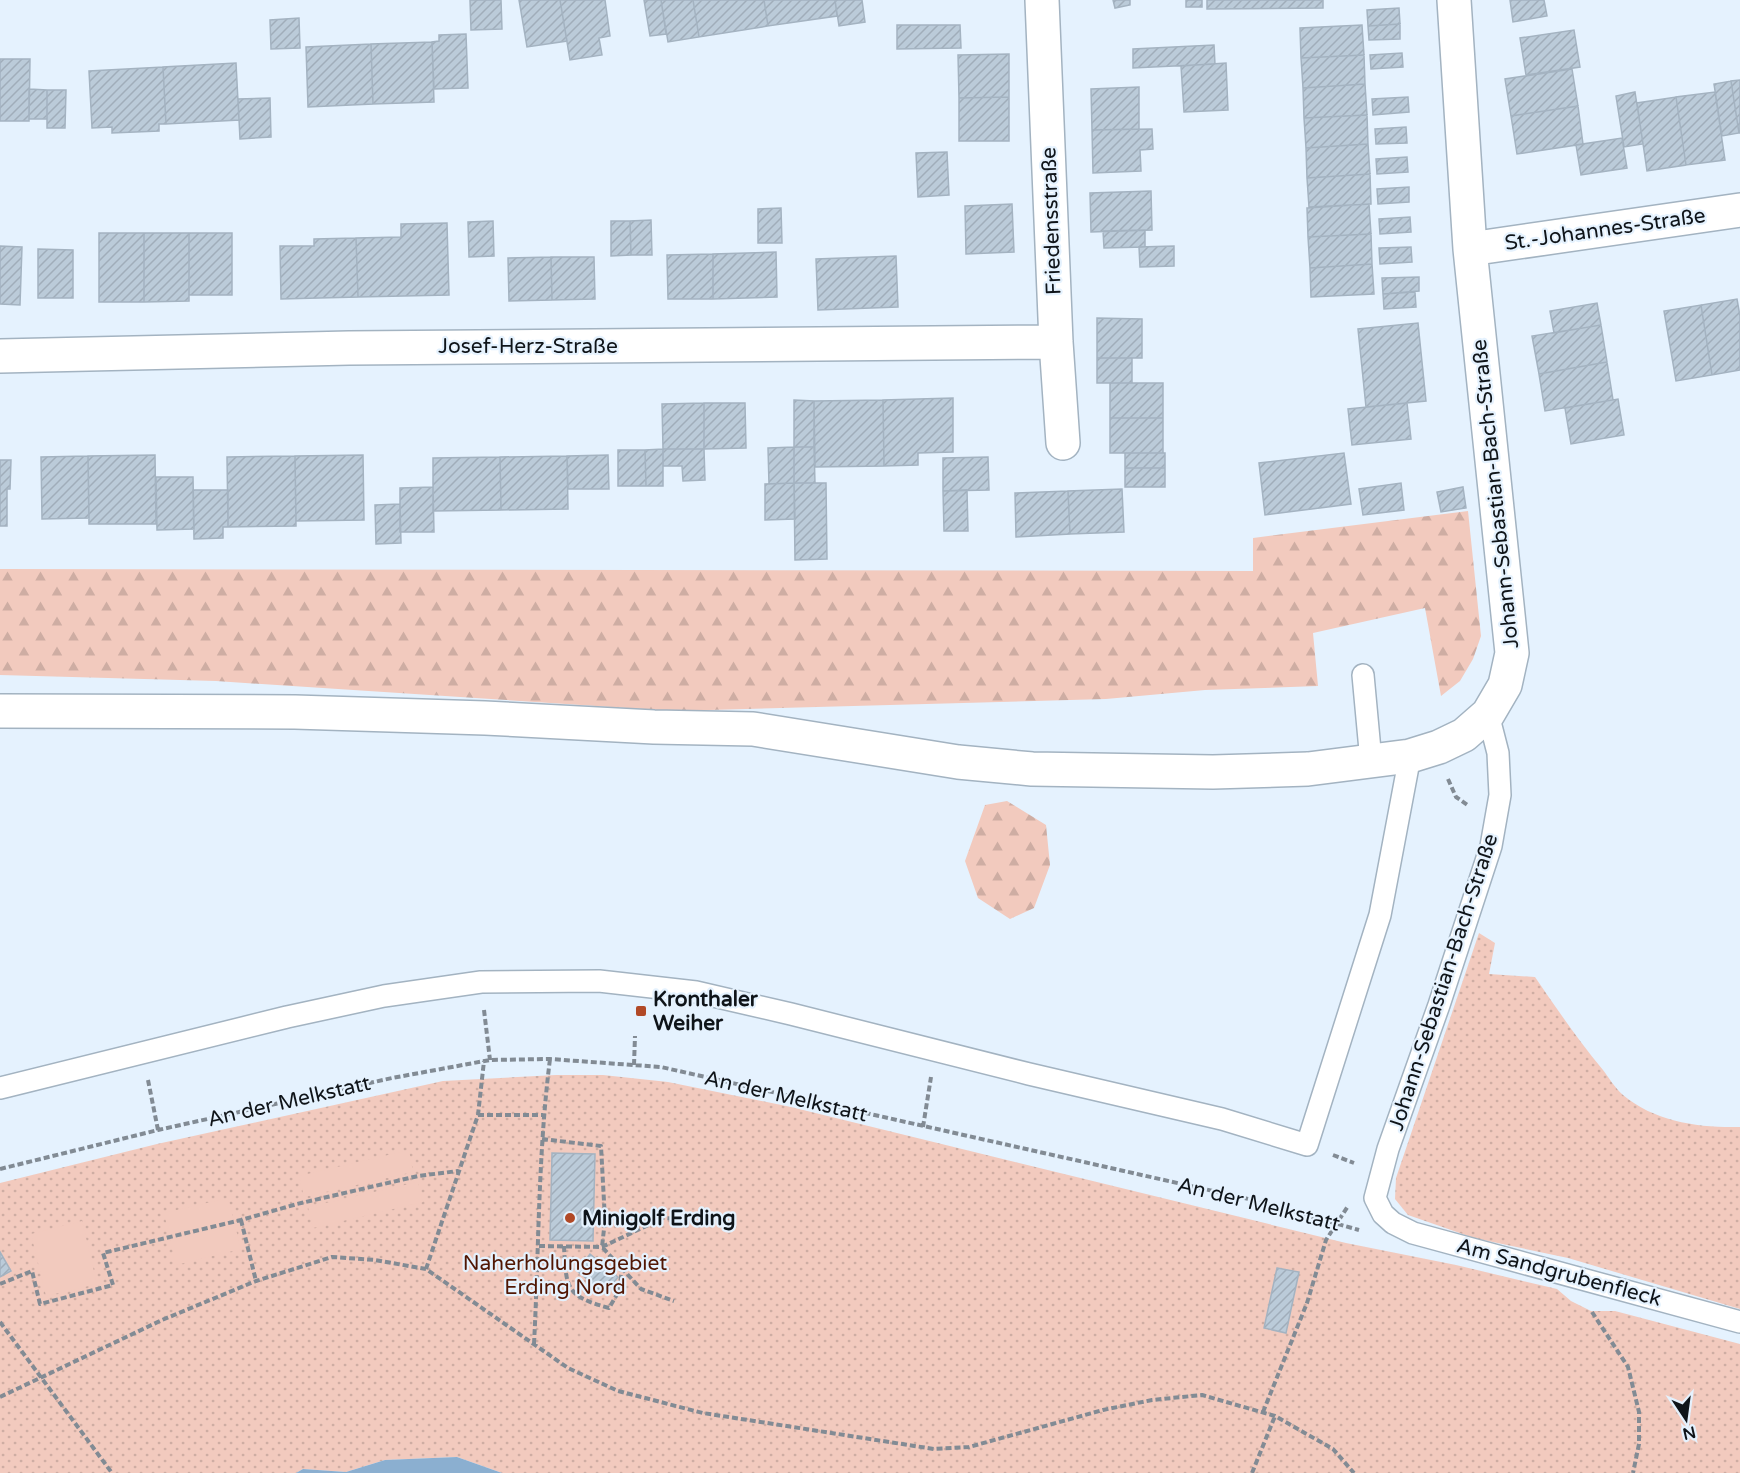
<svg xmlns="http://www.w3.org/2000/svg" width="1740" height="1473" font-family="'Varela Round',sans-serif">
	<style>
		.grass { fill: url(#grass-dots) }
		.forest { fill: url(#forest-firs) }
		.pitch { fill: #f2cabe }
		.water { fill: #8bafd0 }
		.building { fill: url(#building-hatch); stroke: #a4b3c1; stroke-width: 1.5 }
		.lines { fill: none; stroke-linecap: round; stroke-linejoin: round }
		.service-casing { stroke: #a3b3c1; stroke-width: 24 }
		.minor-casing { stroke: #a3b3c1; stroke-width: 36 }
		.path { stroke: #828b94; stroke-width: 4; stroke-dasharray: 6 3; stroke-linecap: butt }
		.service { stroke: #fff; stroke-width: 21 }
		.minor { stroke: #fff; stroke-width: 33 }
		.poi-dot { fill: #b14927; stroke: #e5f2fe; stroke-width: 2 }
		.labels { text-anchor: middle; stroke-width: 4.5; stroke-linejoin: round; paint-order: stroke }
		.street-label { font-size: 21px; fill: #0f1419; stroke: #e5f2fe }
		.poi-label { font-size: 21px; font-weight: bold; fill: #0f1419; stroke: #e5f2fe; text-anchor: start }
		.park-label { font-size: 21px; fill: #501603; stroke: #e5f2fe }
	</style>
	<defs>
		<pattern id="grass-dots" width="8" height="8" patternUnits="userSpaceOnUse" patternTransform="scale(1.5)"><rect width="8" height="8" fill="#f2cabe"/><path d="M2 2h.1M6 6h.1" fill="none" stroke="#ceada3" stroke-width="1.8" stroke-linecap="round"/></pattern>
		<pattern id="forest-firs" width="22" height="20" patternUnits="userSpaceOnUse" patternTransform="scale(1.5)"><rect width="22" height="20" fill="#f2cabe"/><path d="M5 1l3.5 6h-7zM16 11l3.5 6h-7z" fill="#ceada3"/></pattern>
		<pattern id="building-hatch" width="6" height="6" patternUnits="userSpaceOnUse" patternTransform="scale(1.5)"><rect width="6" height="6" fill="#bbcbd9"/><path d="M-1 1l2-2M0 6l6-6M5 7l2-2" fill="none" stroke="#a0adba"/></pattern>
	</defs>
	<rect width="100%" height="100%" fill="#e5f2fe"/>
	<!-- grass -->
	<path class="grass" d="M1479,933L1495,943L1489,974L1535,977C1557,1009 1578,1040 1603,1070C1609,1078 1615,1088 1623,1095C1655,1122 1700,1128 1740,1127V1309L1568,1258L1474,1238L1408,1215L1395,1199L1396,1178Z
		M556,1075H603L668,1082L791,1107L1346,1243L1456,1265L1557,1289L1571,1301L1591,1311H1615L1740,1344V1473H502L457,1457L385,1460L346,1472L303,1469L296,1473H0V1183L157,1144L443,1081Z"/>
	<!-- forest -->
	<path class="forest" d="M1468,511L1481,636L1473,659L1460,681L1441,696L1425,608L1313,633L1318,686L1205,690L1106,699L673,711L216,681L0,675V569L1253,571V538Z
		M1007,801L1046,825L1050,865L1034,908L1010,919L978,898L965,861L985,805Z"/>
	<!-- pitch -->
	<path class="pitch" d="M409,1150L413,1172L304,1197L299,1176Z
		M418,1182L423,1202L313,1228L308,1207Z
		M228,1198L241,1249L176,1265L164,1213Z
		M82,1221L97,1284L46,1296L31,1234Z"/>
	<!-- water -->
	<path class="water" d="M457,1457L502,1473H296L303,1469L346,1472L385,1460Z"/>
	<!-- building -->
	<path class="building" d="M470,0H501L502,29L471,30Z
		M519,0H560L567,41L527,47Z
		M560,0H605L610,36L599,38L602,55L570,60Z
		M644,0H661L666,34L650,36Z
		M661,0H693L699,37L668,42Z
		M693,0H764L768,26L699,37Z
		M764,0H835L837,16L768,26Z
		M835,0H862L865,22L839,26Z
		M1113,0H1130V5L1115,8Z
		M1186,0H1202V7H1186Z
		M1207,0H1323V8L1207,9Z
		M1510,0H1544L1547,16L1513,22Z
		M1399,8L1400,24L1368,26L1367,10Z
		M299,18L300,48L271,49L270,20Z
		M1400,24V39L1369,40L1368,26Z
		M897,25H960L961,48L897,49Z
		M1362,25L1364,55L1301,58L1300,28Z
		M1574,30L1580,67L1526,75L1520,38Z
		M466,34L468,88L434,89L432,42L439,41V35Z
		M432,42L434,102L373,104L371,44Z
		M371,44L373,104L308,107L306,47Z
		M1214,45L1215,64L1133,68V49Z
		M1402,53L1403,67L1371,69L1370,55Z
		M1009,54V97L959,98L958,55Z
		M1364,55L1365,84L1303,88L1301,58Z
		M0,59H30L29,121H0Z
		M236,63L239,120L166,124L163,67Z
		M1226,63L1228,110L1184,112L1181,66Z
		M163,67L166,124H159V131L112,133V127L92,128L89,71Z
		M1572,69L1578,106L1511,116L1505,79Z
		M1740,80V133H1739L1731,81Z
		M1731,81L1739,133L1722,136L1714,84Z
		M1365,84L1367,115L1304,118L1303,88Z
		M1139,87V129L1092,130L1091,89Z
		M29,89L47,90V119H29Z
		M47,90H66L65,128H47Z
		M1635,92L1643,144L1624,147L1616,96Z
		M1715,92L1725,160L1686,165L1676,97Z
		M1009,97V141H959V98Z
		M1408,97L1409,112L1373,115L1372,99Z
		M1676,97L1686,165L1647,171L1637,103Z
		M270,98L271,137L240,139L238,99Z
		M1578,106L1583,144L1517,154L1511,116Z
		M1367,115L1368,144L1306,148L1304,118Z
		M1406,127L1407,143L1376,144L1375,129Z
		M1152,129L1153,149L1140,150L1141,171L1093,173L1092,130Z
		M1622,138L1627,168L1581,175L1576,145Z
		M1368,144L1370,174L1307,178L1306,148Z
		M947,152L949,195L918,197L916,153Z
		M1407,157L1408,172L1377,174L1376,159Z
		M1370,174L1371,204L1309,207L1307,178Z
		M1409,187V202L1378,204L1377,189Z
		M1151,191L1152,230L1091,232L1090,193Z
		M1012,204L1014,252L966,254L965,206Z
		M1369,204L1371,234L1308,237L1307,208Z
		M781,208L782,243H758V209Z
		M1410,217L1411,232L1380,234L1379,219Z
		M651,220L652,255H631L630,221Z
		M493,221L494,256L469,257L468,222Z
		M611,221H630L631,255L611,256Z
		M447,223L449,295L358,297L356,238L401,237V224Z
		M1145,230V247L1104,248L1103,231Z
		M99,233H144V302H99Z
		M144,233H189V301L144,302Z
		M189,233H232V295H189Z
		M1371,234L1372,264L1310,268L1308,237Z
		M356,238L358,297L281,299L280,246H314V239Z
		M0,246L22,247L20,305L0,304Z
		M1174,246V266L1140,267L1139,247Z
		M1411,247L1412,262L1380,264L1379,248Z
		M38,249L73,250V298H38Z
		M776,252L777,297L713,299V254Z
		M713,254V299H668L667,255Z
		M896,256L898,307L818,310L816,259Z
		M551,257H594L595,299L552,300Z
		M551,257L552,300L509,301L508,258Z
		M1372,264L1374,294L1311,297L1310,268Z
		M1419,277V291L1383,294L1382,278Z
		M1415,292L1416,307L1384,309L1383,294Z
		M1737,299L1740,316V370L1712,375L1701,305Z
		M1597,303L1601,325L1554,333L1550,311Z
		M1701,305L1712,375L1676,381L1664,311Z
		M1097,318L1142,319V358H1097Z
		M1418,323L1426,401L1366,407L1358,329Z
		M1601,325L1607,362L1539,374L1532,336Z
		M1097,358H1132V383H1097Z
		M1607,362L1613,400L1545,411L1539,374Z
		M1110,383H1163V418H1110Z
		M953,398V452L918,453V465L884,466L883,400Z
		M1618,399L1624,435L1571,444L1565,408Z
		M794,400L814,401V447H794Z
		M883,400L884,466L815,467L814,401Z
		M704,403H745L746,448L704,449Z
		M704,403V449H663L662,404Z
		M1407,403L1411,439L1352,445L1348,409Z
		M1110,418H1163V453H1110Z
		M794,447V483L769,484L768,448Z
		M794,447H814L815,483H794Z
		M663,449V486H646L645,450Z
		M663,449H704L705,480L683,481L682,466H663Z
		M618,450H645L646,486H618Z
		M1125,453H1165V468H1125Z
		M1344,453L1351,504L1265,515L1259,463Z
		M155,455L156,524H89L88,456Z
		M363,455L364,520L296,521L295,456Z
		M608,455L609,489H568L567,456Z
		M88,456L89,518L42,519L41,457Z
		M295,456L296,526L228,527L227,457Z
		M567,456L568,509L501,510L500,457Z
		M500,457L501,510L433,511V458Z
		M988,457L989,490L943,491V458Z
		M0,460H11L10,489H7V526H0Z
		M1125,468H1165V487H1125Z
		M156,477H193L194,529L157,530Z
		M794,483H826L827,559L795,560Z
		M794,483L795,519L765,520V484Z
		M1401,483L1404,510L1363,515L1359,489Z
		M433,487L434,532H400V488Z
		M1463,487L1466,508L1441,512L1437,492Z
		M1122,489L1124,532L1070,534L1068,491Z
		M193,490H228V527H223V538L194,539Z
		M967,490L968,531H944L943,491Z
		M1068,491L1070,534L1016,537L1015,493Z
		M400,504L401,543L376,544L375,505Z
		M552,1153L595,1154L593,1241L550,1240Z
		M0,1252L11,1271L0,1277Z
		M590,1254L618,1277L605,1294L577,1271Z
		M1277,1268L1299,1272L1286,1333L1264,1328Z"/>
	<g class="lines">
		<defs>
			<path id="service" d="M1363,675L1371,761
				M1488,714L1498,753L1500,795L1491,846L1439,1005L1388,1149L1375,1198L1383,1214L1393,1223L1413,1233L1740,1322
				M0,1088L287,1017L384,996L481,982L599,981L696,992L791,1014L1029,1074L1222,1119L1307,1145L1380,915L1410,756"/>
			<path id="minor" d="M1042,0L1056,342L1063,443
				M1470,249L1740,210
				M0,356L349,348L1056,342
				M0,711L295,712L485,718L654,727L753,729L958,762L1032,769L1213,772L1308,769L1410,756L1439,747L1464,735L1488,714L1505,685L1512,653L1470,249L1454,0"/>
		</defs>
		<!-- service casing -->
		<use href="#service" class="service-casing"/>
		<!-- minor casing -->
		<use href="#minor" class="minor-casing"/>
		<!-- path -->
		<path class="path" d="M1448,779L1456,797L1469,806
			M484,1010L490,1060
			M634,1065L635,1036
			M148,1080L158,1130
			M478,1115H543
			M923,1127L931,1077
			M542,1139L601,1146L605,1220L602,1247L641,1289L674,1301
			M1333,1155L1354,1163
			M0,1169L158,1130L392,1078L490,1060L550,1059L661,1067L1253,1200L1359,1230
			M241,1220L256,1281
			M539,1246L602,1247L663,1218L688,1219
			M564,1246C566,1289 566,1296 609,1308L619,1291L622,1269
			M426,1269L478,1115L484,1061
			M0,1284L32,1271L40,1304L113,1285L103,1253L241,1220L297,1204L418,1176L458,1171
			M1592,1312L1628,1367L1639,1412V1444L1633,1473
			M0,1322L112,1473
			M534,1344C539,1249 538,1153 550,1059
			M0,1397L162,1320L256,1281L332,1257L375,1260L426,1269L568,1368L618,1391L703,1413L934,1449L969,1447L1103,1410L1152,1400L1202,1395L1275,1416L1333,1449L1354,1473
			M1263,1412L1307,1303L1326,1240L1348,1206
			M1252,1473L1275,1416"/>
		<!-- service -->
		<use href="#service" class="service"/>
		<!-- minor -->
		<use href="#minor" class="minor"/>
	</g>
	<!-- markers -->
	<g class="poi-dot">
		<rect x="635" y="1005" width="12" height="12" rx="3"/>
		<circle cx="570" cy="1218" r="6"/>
	</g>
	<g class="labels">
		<!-- street labels -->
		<g class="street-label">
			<text transform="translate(1051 221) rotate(-92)" y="7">Friedensstraße</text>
			<text transform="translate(1605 229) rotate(-8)" y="7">St.-Johannes-Straße</text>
			<text x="528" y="353">Josef-Herz-Straße</text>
			<text transform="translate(1495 494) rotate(-96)" y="7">Johann-Sebastian-Bach-Straße</text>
			<text transform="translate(1443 982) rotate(-72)" y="7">Johann-Sebastian-Bach-Straße</text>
			<text transform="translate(786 1096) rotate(13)" y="7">An der Melkstatt</text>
			<text transform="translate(289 1101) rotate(-13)" y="7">An der Melkstatt</text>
			<text transform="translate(1259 1204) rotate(14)" y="7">An der Melkstatt</text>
			<text transform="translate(1559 1272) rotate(15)" y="7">Am Sandgrubenfleck</text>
		</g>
		<!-- poi labels -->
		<g class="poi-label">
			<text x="653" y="1006">Kronthaler<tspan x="653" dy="24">Weiher</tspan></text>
			<text x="582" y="1225">Minigolf Erding</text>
		</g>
		<!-- park labels -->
		<g class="park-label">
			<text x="565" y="1270">Naherholungsgebiet<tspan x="565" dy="24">Erding Nord</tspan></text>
		</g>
	</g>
	<!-- north arrow -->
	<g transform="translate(1686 1419) rotate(167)" stroke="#e5f2fe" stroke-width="4.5" paint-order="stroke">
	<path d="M0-4.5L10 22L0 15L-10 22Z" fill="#0f1419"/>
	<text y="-9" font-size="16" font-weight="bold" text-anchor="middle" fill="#0f1419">N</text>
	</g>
</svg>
